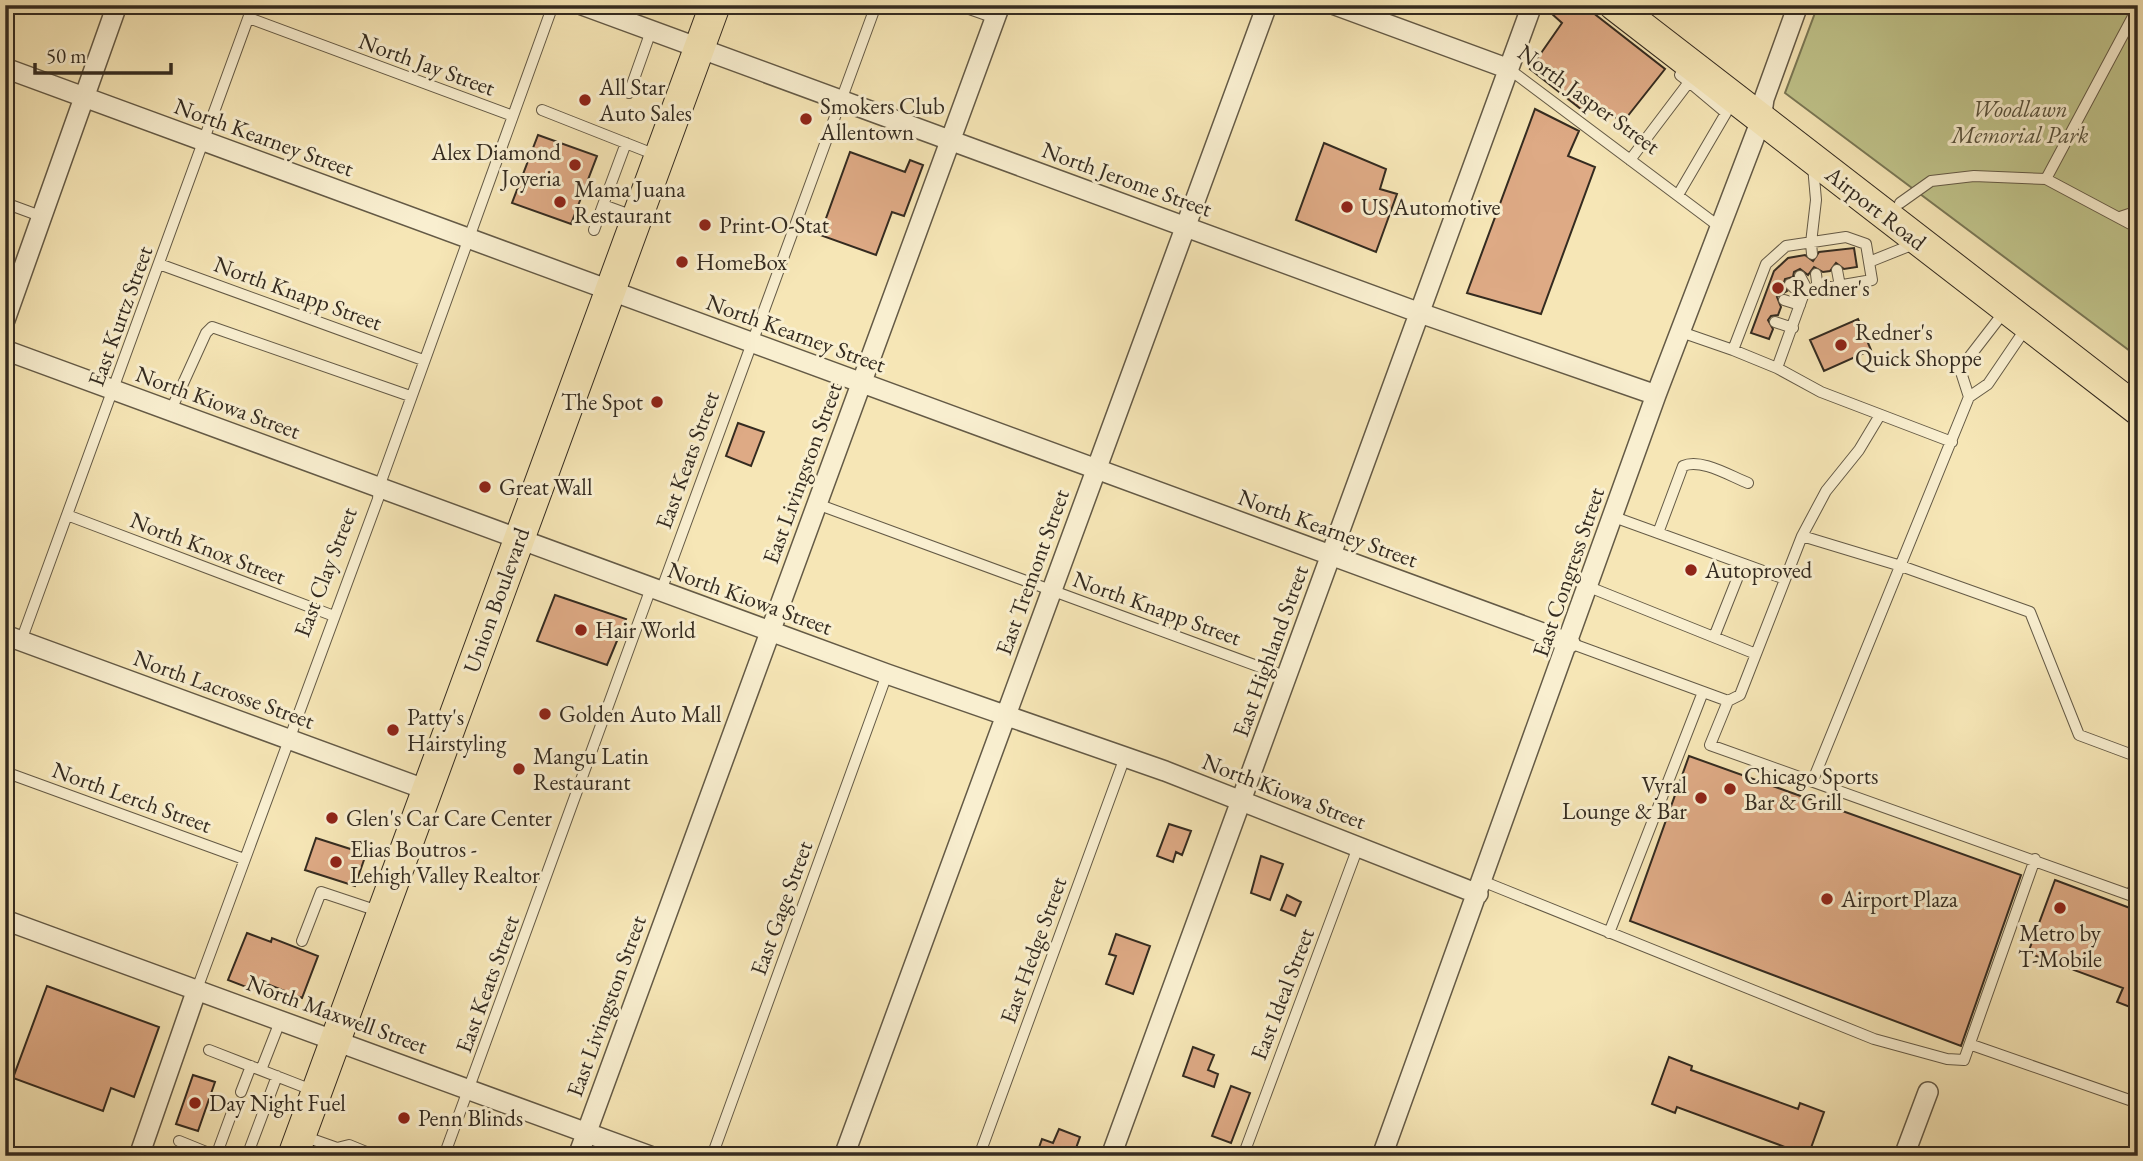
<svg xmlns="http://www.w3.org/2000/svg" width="2143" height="1161" font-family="'EB Garamond',serif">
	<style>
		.green { fill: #c0c48b; stroke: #7a7856; stroke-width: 2 }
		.building { fill: #deaa85; stroke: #342b20; stroke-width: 2 }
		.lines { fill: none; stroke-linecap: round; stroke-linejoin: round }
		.lane-casing { stroke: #645a46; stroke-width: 12 }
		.street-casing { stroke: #645a46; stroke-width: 22 }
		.primary-casing { stroke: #342b20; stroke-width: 32 }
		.lane { stroke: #f9efd0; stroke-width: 10 }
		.street { stroke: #f9efd0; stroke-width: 19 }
		.primary { stroke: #f6e6b6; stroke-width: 30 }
		.poi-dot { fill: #8f2418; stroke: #f9efd0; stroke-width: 2.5 }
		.labels { text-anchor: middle; stroke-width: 6; stroke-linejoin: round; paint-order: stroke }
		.street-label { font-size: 23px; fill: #342b20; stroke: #f9efd0 }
		.poi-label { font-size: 23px; fill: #342b20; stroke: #f9efd0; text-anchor: start }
		.park-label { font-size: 23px; font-style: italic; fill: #57513b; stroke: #f9efd0 }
	</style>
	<rect width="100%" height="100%" fill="#f6e6b6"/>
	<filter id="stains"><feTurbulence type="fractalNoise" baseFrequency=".00286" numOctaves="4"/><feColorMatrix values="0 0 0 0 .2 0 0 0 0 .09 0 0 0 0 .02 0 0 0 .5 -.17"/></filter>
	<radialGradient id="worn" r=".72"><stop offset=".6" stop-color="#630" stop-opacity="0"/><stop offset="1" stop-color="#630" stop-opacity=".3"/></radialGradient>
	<!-- green -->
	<path class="green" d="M1818,5H2138V357L1785,93Z"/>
	<!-- building -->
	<path class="building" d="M1555,5H1583L1665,69L1623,122L1599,107L1596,110L1589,105L1586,113L1530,69L1562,23L1552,14Z
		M1535,109L1579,131L1568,156L1595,167L1541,314L1467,293Z
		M538,135L597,156L571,224L512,203Z
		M1324,143L1386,169L1380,189L1397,194L1376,252L1296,220Z
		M850,152L905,172L910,160L923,165L904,216L892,212L876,255L820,235Z
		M1854,248L1857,267L1844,269L1836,263L1830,271L1823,272L1814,267L1808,275L1800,269L1794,272L1793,277L1785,279L1783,286L1787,291L1777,297L1781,307L1778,315L1771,316L1768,320L1773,329L1769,339L1751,333L1774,271L1788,258L1805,255L1813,261L1819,252Z
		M1858,319L1871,350L1824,371L1810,340Z
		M738,423L764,432L751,466L726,456Z
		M555,595L626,619L607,665L537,641Z
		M1689,756L2021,875L1961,1046L1630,921Z
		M1169,824L1191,831L1182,855L1176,852L1173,862L1157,856Z
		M316,838L366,854L355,886L305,870Z
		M1261,856L1283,864L1270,900L1251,893Z
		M2055,880L2138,911V1010L2117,1002L2123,988L2028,953Z
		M1287,895L1301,902L1295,916L1281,910Z
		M247,933L271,942L272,938L318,956L302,998L265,983L262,993L228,980Z
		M1116,934L1150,946L1133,994L1106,984L1116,956L1109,954Z
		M47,986L159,1027L134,1097L111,1088L103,1111L13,1078Z
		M1193,1047L1214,1055L1208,1070L1218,1074L1214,1087L1183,1076Z
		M1669,1057L1692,1066L1691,1070L1798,1109L1800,1103L1824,1112L1808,1156L1784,1150L1785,1147L1677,1107L1675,1113L1652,1104Z
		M193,1075L215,1082L198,1131L176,1124Z
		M1231,1086L1250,1093L1231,1143L1212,1136Z
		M1059,1129L1080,1137L1075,1151L1082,1156H1036L1042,1139L1053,1143Z"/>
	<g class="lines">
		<defs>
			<path id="lane" d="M958,5L995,18
				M1726,5H1728
				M249,18L513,116
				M1509,69L1721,228
				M629,93L651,31
				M542,110L656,155
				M626,143L603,205L633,216
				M1630,160L1689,82L1680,75
				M2046,179L2138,7
				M1678,195L1726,113L1689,82
				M5,203L43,217
				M1900,203L1931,181L1974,176L2046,179L2138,228
				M2120,217L2138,211
				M594,230L603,205
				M1812,254L1811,243L1816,200L1813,166
				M1869,262L1914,244
				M159,264L423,360
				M1837,270L1840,286
				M1816,274L1818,290
				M1800,276L1808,291
				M1790,284L1803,296
				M1784,300L1800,305
				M1775,322L1793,328
				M1681,332L1733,350L1766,264L1786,246L1846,237L1866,244L1872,280L1808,291L1803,296L1777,368
				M1733,350L1777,368L1821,392L1952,442
				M1969,397L1960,369L2004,312
				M171,410L206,333L212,327L410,396
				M817,504L1287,677
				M67,515L334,616
				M1614,517L1785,579
				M1658,533L1683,466C1701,458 1730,476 1748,483
				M1802,536L1826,491L1859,450L1880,415
				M1589,587L1756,654
				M661,591L876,5
				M1714,637L1743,564
				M21,641L253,5
				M1570,643L1728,701L1710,745L2138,898
				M1728,701L1740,695L1802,536L1901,566L2030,612L2079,735L2138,757
				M5,772L244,859
				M1813,780L1969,397L1988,384L2026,328
				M1482,881L1874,1039L1947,1059L1964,1060L2035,859
				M2131,896L2138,876
				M1609,933L1703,692
				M302,941L321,892L378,911
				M197,989L378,499L379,487L553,5
				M1972,1045L2138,1103
				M209,1050L312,1090
				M261,1070L281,1019
				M241,1092L251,1066
				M303,1136L337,1148L349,1145L376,1156
				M179,1141L216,1156
				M216,1156L231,1115
				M247,1156L277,1076
				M335,1156L337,1148L346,1156
				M444,1156L651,588
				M712,1156L887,674
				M979,1156L1125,757
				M1243,1156L1358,847"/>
			<path id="street" d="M582,5L1420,313L1656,395
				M1335,5L1509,69
				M5,68L1570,643
				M5,320L117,5
				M5,350L887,674L1165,771L1478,894
				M5,635L427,790
				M5,920L650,1156
				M139,1156L197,989
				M578,1156L1000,5
				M844,1156L1267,5
				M1111,1156L1532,5
				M1382,1156L1656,395L1761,120L1764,99L1798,5
				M1904,1156L1928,1092"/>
			<path id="primary" d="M1614,5L2138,410
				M293,1156L715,5"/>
		</defs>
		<!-- lane casing -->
		<use href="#lane" class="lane-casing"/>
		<!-- street casing -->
		<use href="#street" class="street-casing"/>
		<!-- primary casing -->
		<use href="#primary" class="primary-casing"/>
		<!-- lane -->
		<use href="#lane" class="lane"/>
		<!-- street -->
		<use href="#street" class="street"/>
		<!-- primary -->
		<use href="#primary" class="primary"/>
	</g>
	<!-- markers -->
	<g class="poi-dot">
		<circle cx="585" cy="100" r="7"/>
		<circle cx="806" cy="119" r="7"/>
		<circle cx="575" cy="165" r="7"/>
		<circle cx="560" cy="202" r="7"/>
		<circle cx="1347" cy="207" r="7"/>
		<circle cx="705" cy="225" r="7"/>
		<circle cx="682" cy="262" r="7"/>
		<circle cx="1778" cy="288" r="7"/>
		<circle cx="1841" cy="345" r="7"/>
		<circle cx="657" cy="402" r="7"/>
		<circle cx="485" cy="487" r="7"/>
		<circle cx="1691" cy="570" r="7"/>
		<circle cx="581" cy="630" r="7"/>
		<circle cx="545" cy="714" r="7"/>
		<circle cx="393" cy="730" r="7"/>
		<circle cx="519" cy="769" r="7"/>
		<circle cx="1730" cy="789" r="7"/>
		<circle cx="1701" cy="798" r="7"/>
		<circle cx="332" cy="818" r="7"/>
		<circle cx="336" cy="862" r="7"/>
		<circle cx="1827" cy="899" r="7"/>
		<circle cx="2060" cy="908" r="7"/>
		<circle cx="195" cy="1103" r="7"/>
		<circle cx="404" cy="1118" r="7"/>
	</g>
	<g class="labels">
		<!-- street labels -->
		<g class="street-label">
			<text transform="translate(427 64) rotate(20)" y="8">North Jay Street</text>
			<text transform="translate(1589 99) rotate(36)" y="8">North Jasper Street</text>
			<text transform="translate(264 137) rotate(20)" y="8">North Kearney Street</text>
			<text transform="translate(1127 179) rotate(20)" y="8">North Jerome Street</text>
			<text transform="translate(1876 208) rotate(38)" y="8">Airport Road</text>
			<text transform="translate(298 293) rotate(20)" y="8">North Knapp Street</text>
			<text transform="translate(120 316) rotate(-70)" y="8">East Kurtz Street</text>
			<text transform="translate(796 333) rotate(20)" y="8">North Kearney Street</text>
			<text transform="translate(218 402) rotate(20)" y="8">North Kiowa Street</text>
			<text transform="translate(687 460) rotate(-70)" y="8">East Keats Street</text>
			<text transform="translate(802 473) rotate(-70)" y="8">East Livingston Street</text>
			<text transform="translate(1328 528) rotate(20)" y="8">North Kearney Street</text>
			<text transform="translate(208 548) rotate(21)" y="8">North Knox Street</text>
			<text transform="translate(325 572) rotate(-69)" y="8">East Clay Street</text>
			<text transform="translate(1032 572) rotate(-70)" y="8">East Tremont Street</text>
			<text transform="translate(1568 572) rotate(-71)" y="8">East Congress Street</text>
			<text transform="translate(750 598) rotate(20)" y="8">North Kiowa Street</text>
			<text transform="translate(496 600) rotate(-70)" y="8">Union Boulevard</text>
			<text transform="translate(1157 608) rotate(20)" y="8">North Knapp Street</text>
			<text transform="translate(1270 651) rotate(-70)" y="8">East Highland Street</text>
			<text transform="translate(224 689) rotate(20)" y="8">North Lacrosse Street</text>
			<text transform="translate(1284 791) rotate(21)" y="8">North Kiowa Street</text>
			<text transform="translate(132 797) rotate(20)" y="8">North Lerch Street</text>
			<text transform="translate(781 908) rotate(-70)" y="8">East Gage Street</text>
			<text transform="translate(1033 950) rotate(-70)" y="8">East Hedge Street</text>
			<text transform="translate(487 984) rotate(-70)" y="8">East Keats Street</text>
			<text transform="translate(1282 994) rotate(-69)" y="8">East Ideal Street</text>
			<text transform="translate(606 1006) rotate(-70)" y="8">East Livingston Street</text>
			<text transform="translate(337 1014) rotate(20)" y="8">North Maxwell Street</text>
		</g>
		<!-- poi labels -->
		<g class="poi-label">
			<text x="599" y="95">All Star<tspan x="599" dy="26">Auto Sales</tspan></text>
			<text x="820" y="114">Smokers Club<tspan x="820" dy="26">Allentown</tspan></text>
			<text x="561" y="160" text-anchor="end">Alex Diamond<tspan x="561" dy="26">Joyeria</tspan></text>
			<text x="574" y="197">Mama Juana<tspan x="574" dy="26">Restaurant</tspan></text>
			<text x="1361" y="215">US Automotive</text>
			<text x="719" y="233">Print-O-Stat</text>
			<text x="696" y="270">HomeBox</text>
			<text x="1792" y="296">Redner's</text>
			<text x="1855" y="340">Redner's<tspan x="1855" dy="26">Quick Shoppe</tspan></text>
			<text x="643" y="410" text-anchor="end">The Spot</text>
			<text x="499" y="495">Great Wall</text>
			<text x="1705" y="578">Autoproved</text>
			<text x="595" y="638">Hair World</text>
			<text x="559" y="722">Golden Auto Mall</text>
			<text x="407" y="725">Patty's<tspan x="407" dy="26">Hairstyling</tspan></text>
			<text x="533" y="764">Mangu Latin<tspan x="533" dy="26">Restaurant</tspan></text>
			<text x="1744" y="784">Chicago Sports<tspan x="1744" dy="26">Bar &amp; Grill</tspan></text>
			<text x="1687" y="793" text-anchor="end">Vyral<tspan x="1687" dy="26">Lounge &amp; Bar</tspan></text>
			<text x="346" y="826">Glen's Car Care Center</text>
			<text x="350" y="857">Elias Boutros -<tspan x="350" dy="26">Lehigh Valley Realtor</tspan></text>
			<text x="1841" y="907">Airport Plaza</text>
			<text x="2060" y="941" text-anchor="middle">Metro by<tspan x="2060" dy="26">T-Mobile</tspan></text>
			<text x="209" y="1111">Day Night Fuel</text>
			<text x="418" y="1126">Penn Blinds</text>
		</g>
		<!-- park labels -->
		<g class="park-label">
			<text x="2020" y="117">Woodlawn<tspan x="2020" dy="26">Memorial Park</tspan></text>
		</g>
	</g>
	<!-- margin -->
	<rect width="2143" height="1161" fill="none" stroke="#f6e6b6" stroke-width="28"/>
	<rect x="7" y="7" width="2129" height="1147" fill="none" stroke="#342b20" stroke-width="3.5"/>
	<rect x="14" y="14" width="2115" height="1133" fill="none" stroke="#342b20" stroke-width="2"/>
	<!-- scale -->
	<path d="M35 63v10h136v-10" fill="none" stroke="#342b20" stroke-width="3.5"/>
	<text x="46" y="63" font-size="21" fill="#342b20" stroke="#f9efd0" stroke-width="5" paint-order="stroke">50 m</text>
	<rect width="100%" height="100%" filter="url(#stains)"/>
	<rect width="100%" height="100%" fill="url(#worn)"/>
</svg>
